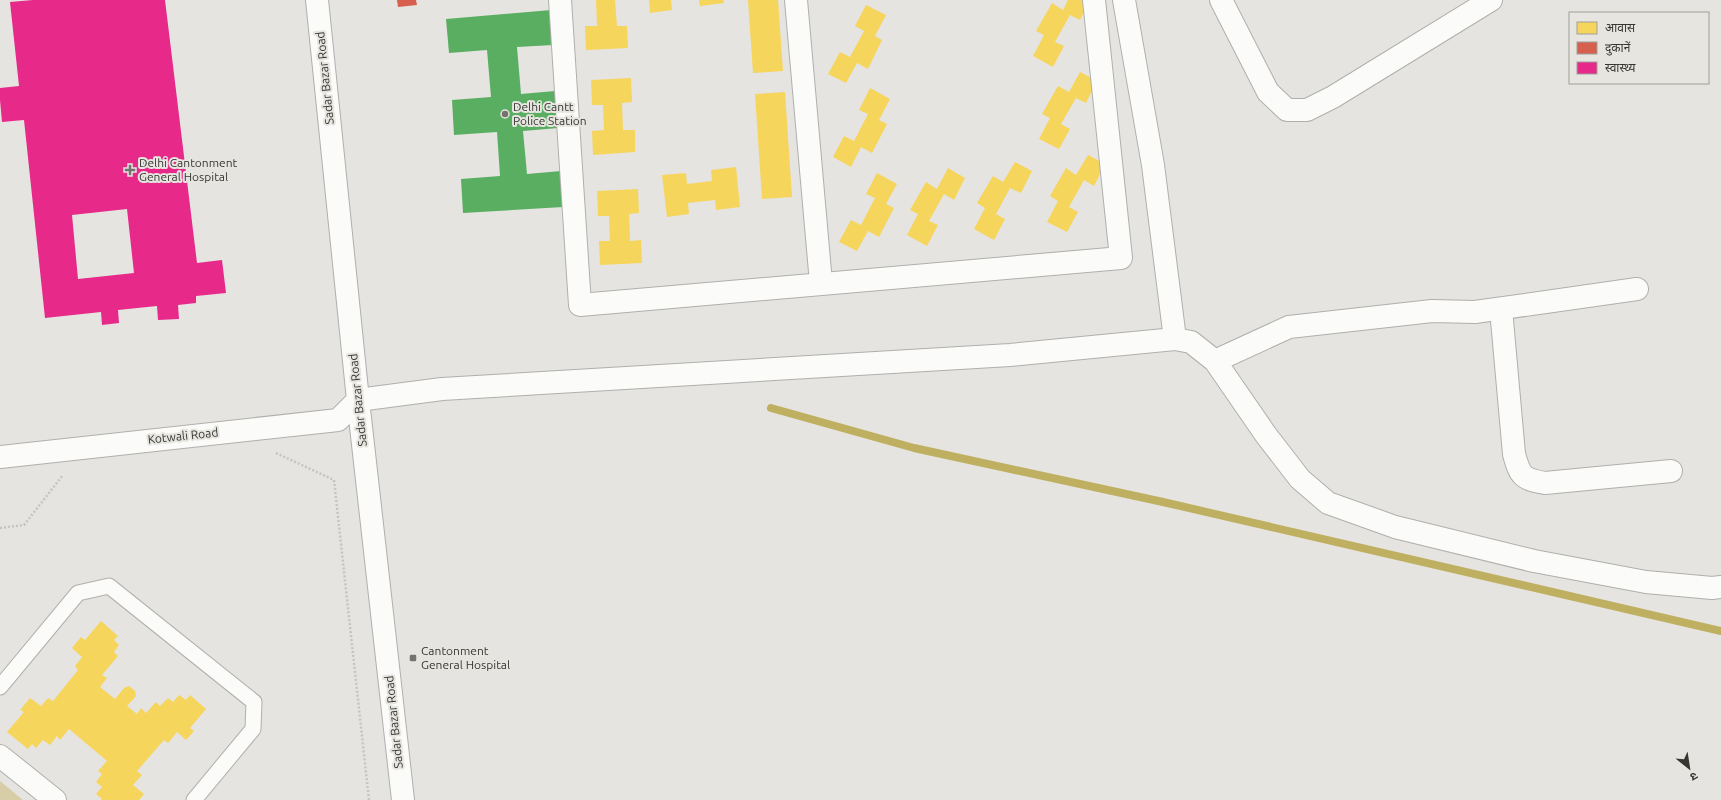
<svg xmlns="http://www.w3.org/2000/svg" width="1721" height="800" font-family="Ubuntu,'Noto Sans Devanagari',sans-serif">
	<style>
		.green { fill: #d7cea7 }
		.homes { fill: #f6d55c }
		.shops { fill: #d6604d }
		.health { fill: #e7298a; fill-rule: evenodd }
		.public { fill: #5aae61 }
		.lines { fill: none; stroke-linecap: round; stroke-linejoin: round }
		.stream { stroke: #bfb061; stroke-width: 8 }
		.service-casing { stroke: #b0afac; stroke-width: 17 }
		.minor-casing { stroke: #b0afac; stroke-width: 24 }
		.tertiary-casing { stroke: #b0afac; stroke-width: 24 }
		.path { stroke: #c5c4c3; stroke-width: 2.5; stroke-dasharray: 2 2; stroke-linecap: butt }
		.service { stroke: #fbfbfa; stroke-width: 15 }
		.minor { stroke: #fbfbfa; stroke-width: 22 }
		.tertiary { stroke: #fbfbfa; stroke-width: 22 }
		.poi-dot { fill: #737370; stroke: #e6e5df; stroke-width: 1.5 }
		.labels { text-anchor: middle; stroke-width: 4; stroke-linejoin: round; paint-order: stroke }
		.street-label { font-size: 12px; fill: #363633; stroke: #e6e5df }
		.poi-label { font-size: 12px; fill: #363633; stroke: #e6e5df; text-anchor: start }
	</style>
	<rect width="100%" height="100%" fill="#e5e4e0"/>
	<!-- green -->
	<path class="green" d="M0,781L23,800H0Z"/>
	<!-- homes -->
	<path class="homes" d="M596,0H615L617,26H627L628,48L586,50L585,26H597Z
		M649,0H671L672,10L650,13Z
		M699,0H723L724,3L700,6Z
		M748,0H778L783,71L753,73Z
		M1068,0H1090L1080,20L1070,15L1055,42L1064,46L1053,67L1033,56L1044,35L1036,31L1052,3L1063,10Z
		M866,5L886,15L875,36L882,40L868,69L857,63L846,83L828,74L840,52L850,57L864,31L855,26Z
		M1080,72L1097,81L1086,103L1076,98L1061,124L1070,129L1059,149L1039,139L1050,118L1042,114L1058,86L1069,92Z
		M631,78L632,102L622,103L623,130H635V152L593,155L592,131L604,130L603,105H592L591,80Z
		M870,88L890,99L879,120L887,124L872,153L861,147L851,167L833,157L844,136L854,141L868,114L859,110Z
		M785,92L792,197L762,199L755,94Z
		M1088,155L1105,164L1094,186L1084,180L1069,207L1078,212L1067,232L1047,222L1058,201L1050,196L1066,168L1076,175Z
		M1015,162L1032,171L1021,193L1010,188L996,214L1005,219L994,240L974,229L985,208L977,203L993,176L1003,182Z
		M736,167L740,207L716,210L715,200L688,203L689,214L667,217L662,175L686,173L687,184L712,181L711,170Z
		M948,168L965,178L954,200L944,194L929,221L938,225L927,246L907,235L918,214L910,210L926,182L937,189Z
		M877,173L897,184L886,204L894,208L879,237L868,231L857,251L839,242L851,220L861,225L875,198L866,194Z
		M638,189L639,213L629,214L630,241L641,240L642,263L600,265L599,241H610L609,216H598L597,191Z
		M101,621L118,636L114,640L119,645L114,652L118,656L102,675L107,678L100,687L115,699L124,688L129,686L135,691L136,696L127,706L137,714L141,708L146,713L156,702L160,706L168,698L173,702L179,695L186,700L190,695L206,709L190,728L194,731L186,740L177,732L168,743L164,740L137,771L142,775L133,785L144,794L139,800H101L102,799L96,794L102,787L96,782L102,774L98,771L107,761L69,729L60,740L57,736L50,745L43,740L36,748L32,744L28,749L7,732L24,712L20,710L30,698L41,706L48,698L53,701L78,670L75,666L82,657L72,648L81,637L85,640Z"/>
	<!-- shops -->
	<path class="shops" d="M397,0H416L417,5L398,7Z"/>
	<!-- health -->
	<path class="health" d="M33,0H165L197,263L222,260L226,293L196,296V303L178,305L179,319L158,320L157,306L118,310L119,323L102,325L101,312L45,318L24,120L2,122L0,100V88L19,86L10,2ZM127,209L134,273L78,279L72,215Z"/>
	<!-- public -->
	<path class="public" d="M551,10L553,45L517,47L521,94L555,91L558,128L523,131L527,174L561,171L563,207L463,213L461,179L500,176L497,132L454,135L452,100L491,97L487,50L449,53L446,19Z"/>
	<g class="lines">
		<!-- stream -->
		<path class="stream" d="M771,408L914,448L1163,502L1721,631"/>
		<defs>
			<path id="service" d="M0,687L78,593L109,586L254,702L253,729L194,800"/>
			<path id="minor" d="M560,0L580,305L1121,258L1094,0
				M796,0L821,283
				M1124,0L1153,165L1175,339
				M1221,0L1268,92L1287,110H1307L1333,97L1491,0
				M1501,309L1514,454C1520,476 1522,479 1545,483L1671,471
				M1215,361L1289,327L1432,311L1475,312L1637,289
				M358,400L442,389L1010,355L1175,339L1191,342L1215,361L1266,435L1300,479L1328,503L1395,527L1534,561L1646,582L1712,588L1721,587
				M0,756L55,800"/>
			<path id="tertiary" d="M317,0L358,400L403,800
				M0,457L338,420L358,400"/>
		</defs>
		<!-- service casing -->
		<use href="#service" class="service-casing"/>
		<!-- minor casing -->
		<use href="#minor" class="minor-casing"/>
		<!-- tertiary casing -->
		<use href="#tertiary" class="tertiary-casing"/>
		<!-- path -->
		<path class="path" d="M276,453L334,480L369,800
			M0,528L24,525L63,475"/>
		<!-- service -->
		<use href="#service" class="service"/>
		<!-- minor -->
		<use href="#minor" class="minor"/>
		<!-- tertiary -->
		<use href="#tertiary" class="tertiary"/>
	</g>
	<!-- markers -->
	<g class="poi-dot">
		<circle cx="505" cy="114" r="4"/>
		<path d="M128 164h4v4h4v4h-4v4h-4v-4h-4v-4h4z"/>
		<rect x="409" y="654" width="8" height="8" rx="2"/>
	</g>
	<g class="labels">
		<!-- street labels -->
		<g class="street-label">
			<text transform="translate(325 78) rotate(-96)" y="4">Sadar Bazar Road</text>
			<text transform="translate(358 400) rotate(-96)" y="4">Sadar Bazar Road</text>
			<text transform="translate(183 436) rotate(-6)" y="4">Kotwali Road</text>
			<text transform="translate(394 722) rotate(-96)" y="4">Sadar Bazar Road</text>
		</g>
		<!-- poi labels -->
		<g class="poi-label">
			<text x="513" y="111">Delhi Cantt<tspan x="513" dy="14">Police Station</tspan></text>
			<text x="139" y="167">Delhi Cantonment<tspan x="139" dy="14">General Hospital</tspan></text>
			<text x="421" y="655">Cantonment<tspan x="421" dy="14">General Hospital</tspan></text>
		</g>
	</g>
	<!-- legend -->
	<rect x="1569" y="12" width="140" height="72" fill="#e6e5df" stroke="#a09f9a"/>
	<rect x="1577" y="22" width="20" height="12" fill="#f6d55c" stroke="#a09f9a"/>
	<text x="1605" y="32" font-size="12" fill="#363633">आवास</text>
	<rect x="1577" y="42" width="20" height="12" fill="#d6604d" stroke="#a09f9a"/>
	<text x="1605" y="52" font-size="12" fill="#363633">दुकानें</text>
	<rect x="1577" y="62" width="20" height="12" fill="#e7298a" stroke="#a09f9a"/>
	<text x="1605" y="72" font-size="12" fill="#363633">स्वास्थ्य</text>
	<!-- north arrow -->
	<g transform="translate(1689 768) rotate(150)" stroke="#e6e5df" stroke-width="3" paint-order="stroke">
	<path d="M0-3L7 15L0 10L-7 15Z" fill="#363633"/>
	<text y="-6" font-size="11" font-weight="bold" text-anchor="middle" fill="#363633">उ</text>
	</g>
</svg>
